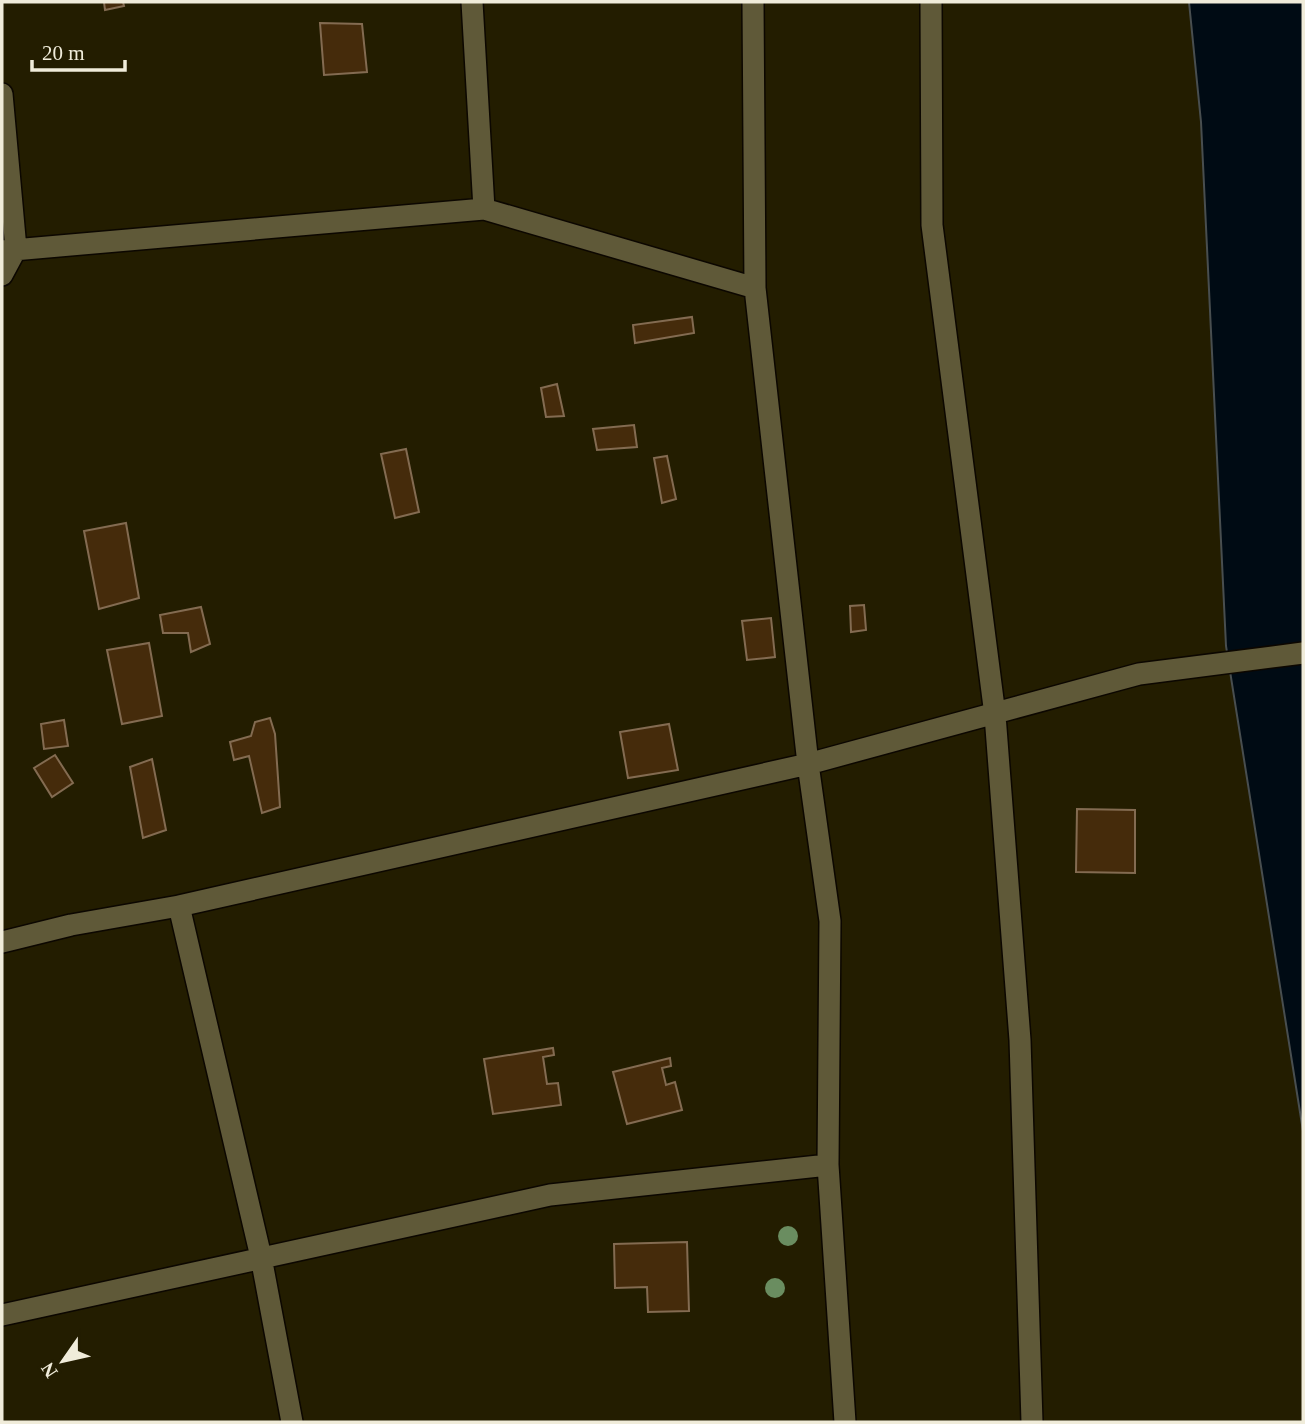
<svg xmlns="http://www.w3.org/2000/svg" width="1305" height="1424" font-family="'Times New Roman',serif">
	<style>
		.water { fill: #000b14; stroke: #484e4f; stroke-width: 2 }
		.building { fill: #452b0b; stroke: #836b51; stroke-width: 2 }
		.lines { fill: none; stroke-linecap: round; stroke-linejoin: round }
		.minor-casing { stroke: #0c0700; stroke-width: 24 }
		.minor { stroke: #5f5938; stroke-width: 21 }
		.tree { fill: #6a8d60 }
	</style>
	<rect width="100%" height="100%" fill="#231d00"/>
	<!-- water -->
	<path class="water" d="M1189,2H1303V1131L1226,646L1201,122Z"/>
	<!-- building -->
	<path class="building" d="M104,2H123L124,6L105,10Z
		M320,23L362,24L367,72L324,75Z
		M692,317L694,333L635,343L633,325Z
		M557,384L564,416L546,417L541,388Z
		M634,425L637,447L597,450L593,429Z
		M406,449L419,512L395,518L381,454Z
		M667,456L676,499L662,503L654,458Z
		M126,523L139,598L99,609L84,531Z
		M864,605L866,630L851,632L850,606Z
		M201,607L210,644L191,652L188,633H163L160,615Z
		M771,618L775,657L747,660L742,621Z
		M149,643L162,716L122,724L107,650Z
		M270,718L275,734L280,807L262,813L249,756L234,760L230,742L251,736L255,722Z
		M64,720L68,746L44,749L41,724Z
		M669,724L678,770L628,778L620,732Z
		M55,755L73,783L52,797L34,768Z
		M152,759L166,830L143,838L130,767Z
		M1077,809L1135,810V873L1076,872Z
		M553,1048L554,1055L543,1057L547,1084L558,1083L561,1105L493,1114L484,1059Z
		M670,1058L671,1066L662,1068L666,1085L675,1082L682,1110L627,1124L613,1072Z
		M687,1242L689,1311L648,1312L647,1287L615,1288L614,1244Z"/>
	<g class="lines">
		<defs>
			<path id="minor" d="M472,2L484,209
				M753,2L755,288L808,764L830,921L828,1165L845,1422
				M931,2L932,225L995,715L1020,1040L1032,1422
				M2,94L16,249L2,275
				M2,251L484,209L755,288
				M179,906L261,1257L292,1422
				M2,942L71,925L179,906L808,764L1139,674L1303,653
				M2,1315L550,1195L828,1165"/>
		</defs>
		<!-- minor casing -->
		<use href="#minor" class="minor-casing"/>
		<!-- minor -->
		<use href="#minor" class="minor"/>
	</g>
	<!-- trees -->
	<g class="tree">
		<circle cx="788" cy="1236" r="10"/>
		<circle cx="775" cy="1288" r="10"/>
	</g>
	<!-- border -->
	<rect width="1305" height="1424" fill="none" stroke="#f0ecda" stroke-width="7"/>
	<!-- north arrow -->
	<g transform="translate(63 1361) rotate(236)" stroke="#231d00" stroke-width="5" paint-order="stroke">
	<path d="M0-5L12 26L0 18L-12 26Z" fill="#f0ecda"/>
	<text y="-10" font-size="19" font-weight="bold" text-anchor="middle" fill="#f0ecda">N</text>
	</g>
	<!-- scale -->
	<path d="M32 60v10h93v-10" fill="none" stroke="#f0ecda" stroke-width="3.5"/>
	<text x="42" y="60" font-size="21" fill="#f0ecda" stroke="#231d00" stroke-width="5" paint-order="stroke">20 m</text>
</svg>
